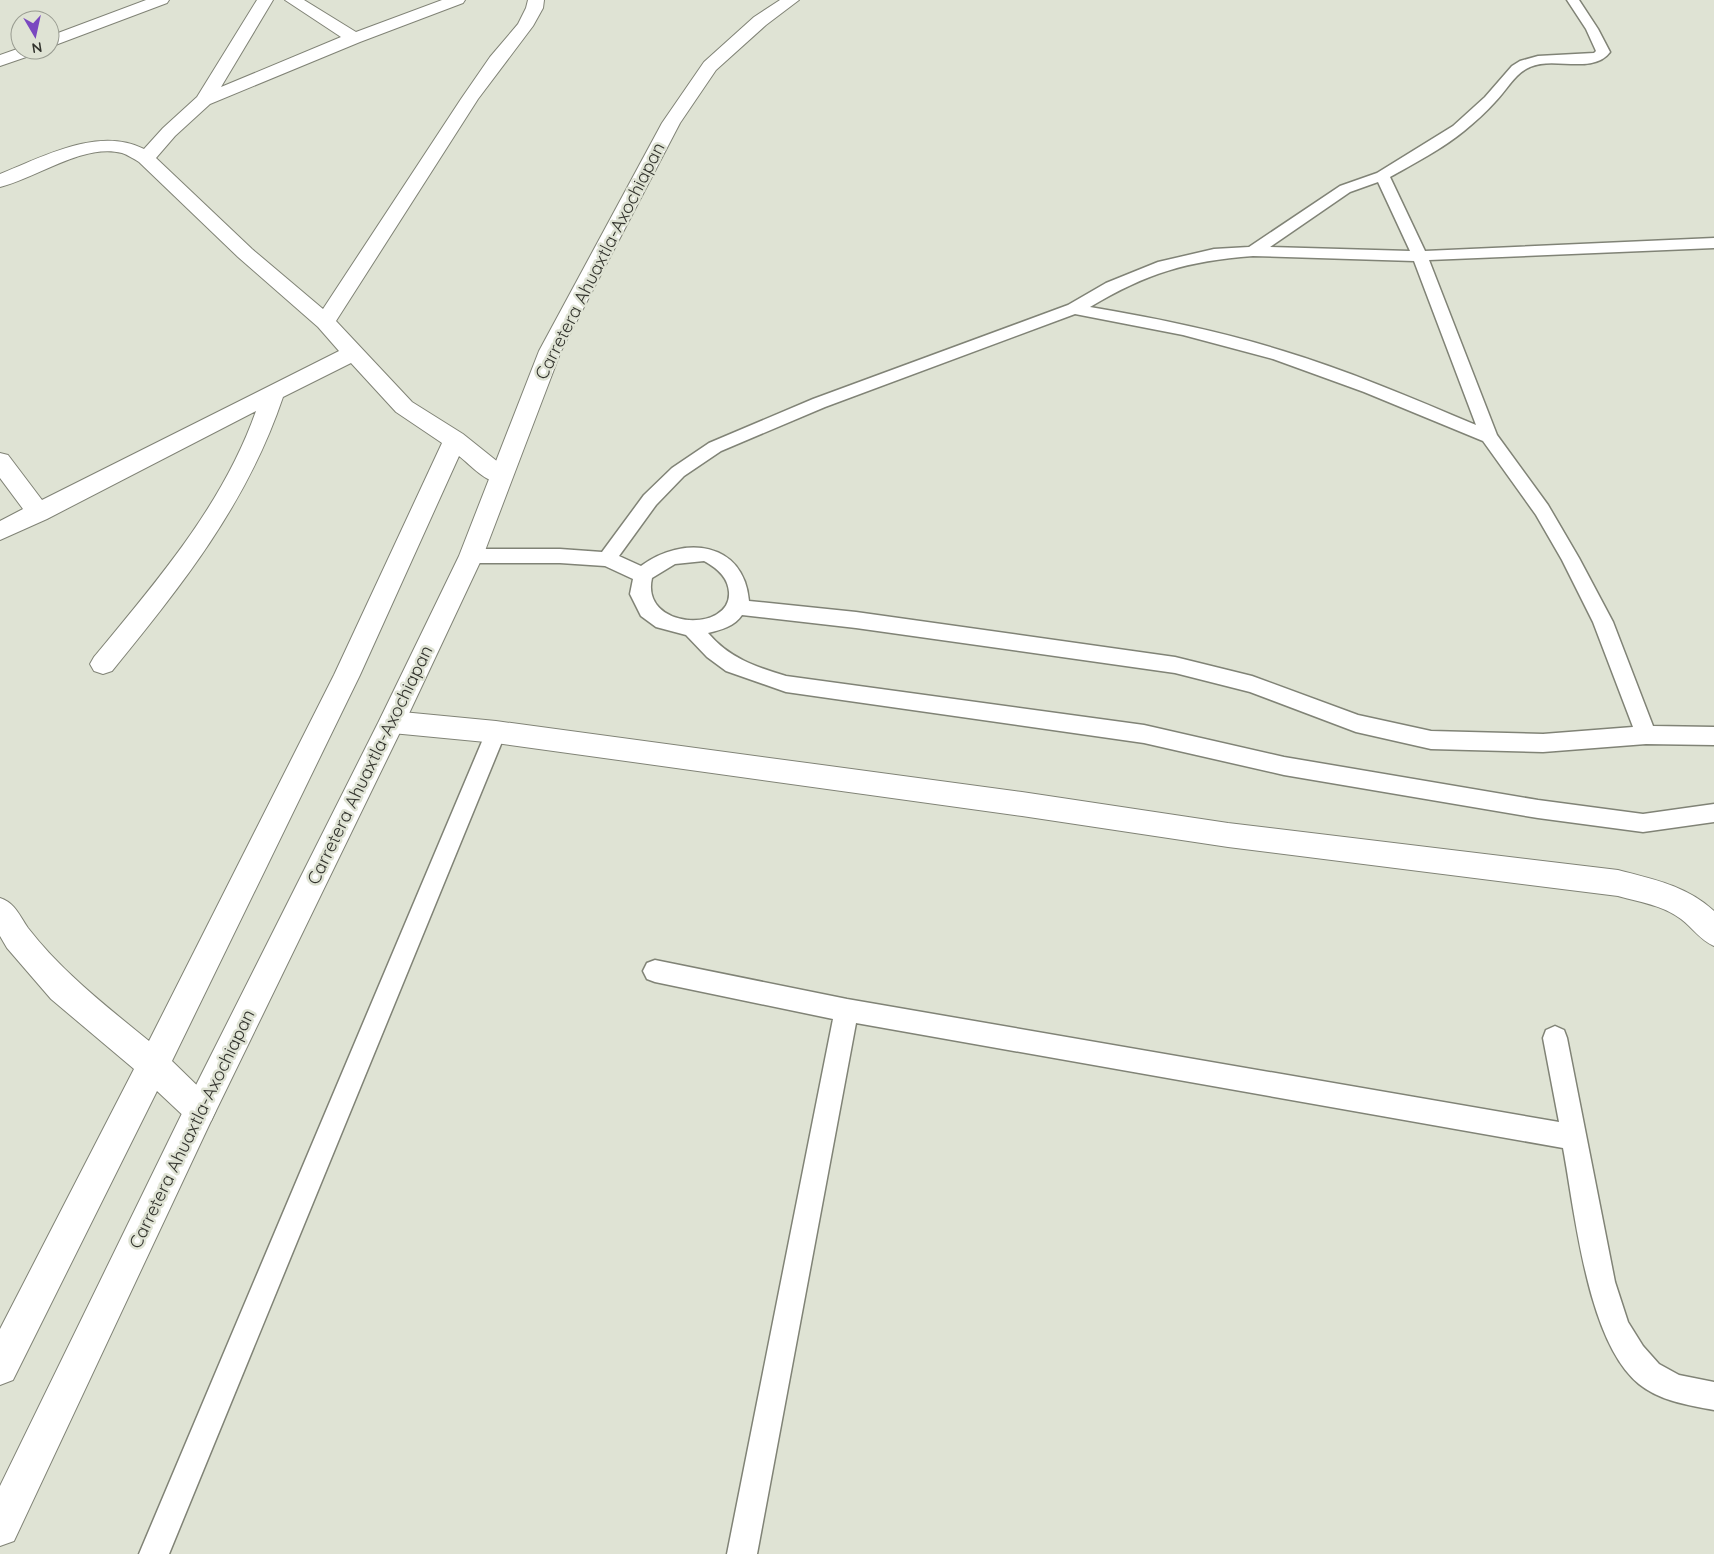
<svg xmlns="http://www.w3.org/2000/svg" width="1714" height="1554" font-family="Quicksand,sans-serif">
	<style>
		.lines { fill: none; stroke-linecap: round; stroke-linejoin: round }
		.service-casing { stroke: #808376; stroke-width: 3 }
		.minor-casing { stroke: #808376; stroke-width: 2 }
		.tertiary-casing { stroke: #808376; stroke-width: 2 }
		.service { fill: #fff; fill-rule: evenodd }
		.minor { fill: #fff; fill-rule: evenodd }
		.tertiary { fill: #fff; fill-rule: evenodd }
		.labels { text-anchor: middle; stroke-width: 5; stroke-linejoin: round; paint-order: stroke }
		.street-label { font-size: 18px; fill: #31322c; stroke: #dfe3d4 }
	</style>
	<rect width="100%" height="100%" fill="#dfe3d4"/>
	<g class="lines">
		<defs>
			<path id="service" d="M1567,0H1579L1598,29L1610,52C1593,75 1553,56 1530,67C1515,73 1506,91 1495,102C1486,112 1475,122 1464,131C1442,149 1415,163 1390,177L1425,251L1714,238V248L1429,260L1497,435L1548,505L1579,558L1613,622L1653,726L1714,727V745L1646,744L1543,752L1431,749L1356,732L1250,692L1175,673L856,628L742,615C735,626 721,630 708,633C729,658 756,667 786,676L1144,725L1284,757L1538,800L1643,814L1714,804V822L1643,832L1538,818L1284,775L1144,743L786,692L726,671L707,657L686,635L656,627L641,616L630,594L633,579L605,566L560,563H471L464,561L462,556L464,551L471,549H560L602,552L644,495L672,468L709,443L813,399L1068,305L1106,283L1158,262L1214,249L1249,247L1340,186L1377,173L1453,126L1485,97L1512,66L1520,61L1538,56L1594,53L1596,51L1586,29ZM1378,182L1410,251L1270,247L1350,192ZM1253,256L1414,261L1476,425C1412,398 1349,371 1283,351C1220,331 1155,318 1090,307C1147,273 1187,261 1253,256ZM1075,314L1183,335L1273,359L1364,392L1483,441L1536,515L1562,560L1593,622L1633,727L1543,734L1431,731L1358,715L1252,676L1175,657L856,612L749,601C744,541 683,535 641,566L619,556L656,505L684,476L721,451L825,407ZM704,561C717,568 728,577 729,592C732,633 640,630 652,578L675,564Z
				M496,723L503,726L506,732L169,1554H139L486,732L489,726Z
				M655,960L847,999L1559,1122L1543,1038L1546,1030L1555,1026L1564,1030L1567,1038L1615,1282L1628,1322L1643,1346L1659,1364L1679,1375L1714,1382V1410C1688,1405 1660,1401 1639,1384C1587,1342 1575,1211 1563,1148L856,1023L757,1554H727L833,1019L655,982L647,979L643,971L647,963Z"/>
			<path id="minor" d="M146,0H169L167,3L50,47V36Z
				M257,0H273L221,87L341,37L285,0H304L356,32L442,0H465L463,3L360,42L210,104L175,136L156,158L252,249L323,309L461,99L490,57L518,24L526,8L528,0H544L543,8L533,26L478,99L336,321L412,402L463,434L508,470L512,476L508,482C489,487 473,467 459,456L360,675L172,1061L211,1099L216,1110L211,1121L200,1126L189,1121L157,1091L13,1380L0,1385V1329L134,1069L51,999L7,948L0,936V898C15,903 19,915 28,928C62,972 106,1006 149,1041L334,675L442,443L396,412L351,363L283,397C247,504 182,585 112,671L103,674L94,671L90,664L94,657C157,581 223,505 256,411L47,519L0,540V521L23,509L0,478V453L8,455L42,500L339,351L318,327L238,257L139,162C134,159 128,155 122,153C83,143 37,178 0,187V174C43,157 98,126 144,149L163,128L197,97Z
				M20,48V50H38L35,54L0,66V55Z
				M392,711L496,721L1022,792L1228,823L1618,870C1653,879 1687,886 1714,911V946C1700,940 1693,928 1681,919C1662,905 1640,902 1618,896L1228,847L1022,816L496,743L392,733L383,730L379,722L383,714Z"/>
			<path id="tertiary" d="M780,0H799L766,25L716,70L680,123L561,351L483,556L405,722L211,1121L14,1541L0,1546V1486L189,1099L379,721L459,556L539,351L662,123L704,62L754,17Z"/>
		</defs>
		<!-- service casing -->
		<use href="#service" class="service-casing"/>
		<!-- minor casing -->
		<use href="#minor" class="minor-casing"/>
		<!-- tertiary casing -->
		<use href="#tertiary" class="tertiary-casing"/>
		<!-- service -->
		<use href="#service" class="service"/>
		<!-- minor -->
		<use href="#minor" class="minor"/>
		<!-- tertiary -->
		<use href="#tertiary" class="tertiary"/>
	</g>
	<g class="labels">
		<!-- street labels -->
		<g class="street-label">
			<text transform="translate(600 261) rotate(-63)" y="6">Carretera Ahuaxtla-Axochiapan</text>
			<text transform="translate(370 765) rotate(-64)" y="6">Carretera Ahuaxtla-Axochiapan</text>
			<text transform="translate(192 1129) rotate(-64)" y="6">Carretera Ahuaxtla-Axochiapan</text>
		</g>
	</g>
	<!-- north arrow -->
	<g transform="translate(35 35) rotate(171)"><circle r="24" fill="#dfe3d4" stroke="#999c91"/>
	<path d="M0-4L9 19L0 12L-9 19Z" fill="#7a48c0"/>
	<text y="-8" font-size="14" font-weight="bold" text-anchor="middle" fill="#31322c">N</text>
	</g>
</svg>
